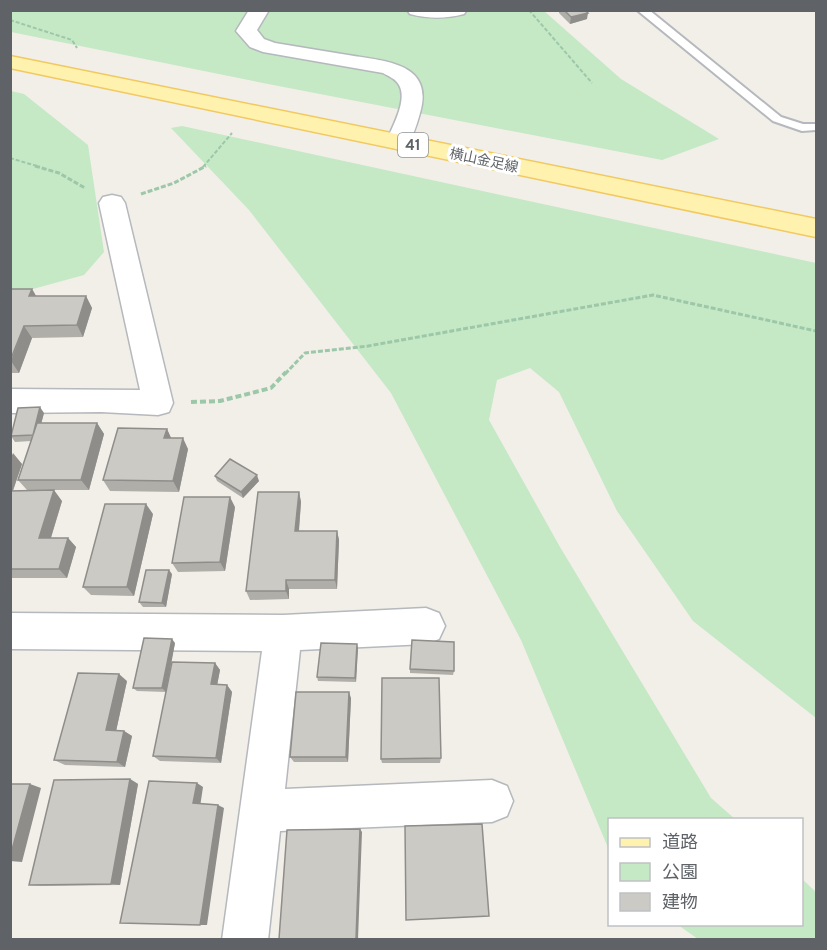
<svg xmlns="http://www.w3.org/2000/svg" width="827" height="950" font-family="Overpass,'Noto Sans JP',sans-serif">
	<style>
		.green { fill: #c5e8c5 }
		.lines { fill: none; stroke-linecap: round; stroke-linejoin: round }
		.service-casing { stroke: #b5b8bc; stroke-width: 4 }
		.minor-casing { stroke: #b5b8bc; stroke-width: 3 }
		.primary-casing { stroke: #f2c960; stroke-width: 3 }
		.path-far2 { stroke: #9cc7a9; stroke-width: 2; stroke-dasharray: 4 2; stroke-linecap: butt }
		.path-far1 { stroke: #9cc7a9; stroke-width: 3; stroke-dasharray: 5 2; stroke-linecap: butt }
		.path { stroke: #9cc7a9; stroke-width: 4; stroke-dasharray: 6 3; stroke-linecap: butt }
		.service { fill: #fff; fill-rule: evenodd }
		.minor { fill: #fff; fill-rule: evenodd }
		.primary { fill: #fff2af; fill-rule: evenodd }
		.wall { fill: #afaea9 }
		.shaded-wall { fill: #8f8d8a }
		.building { fill: #cccac5; stroke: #8f8d8a; stroke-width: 1.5 }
		.labels { text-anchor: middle; stroke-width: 6; stroke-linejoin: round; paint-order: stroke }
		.far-street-label { font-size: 14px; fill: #5f6368; stroke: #fff }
		.shield { fill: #fff; stroke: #8f9295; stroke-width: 1.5 }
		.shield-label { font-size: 15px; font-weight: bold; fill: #5f6368 }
	</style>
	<rect width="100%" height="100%" fill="#f1efe8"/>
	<!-- green -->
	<path class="green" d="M10,11H544L621,79L719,139L662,160L263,83L11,32Z
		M11,91L24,94L88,145L104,252L84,275L11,295Z
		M182,126L816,263V718L693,621L617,511L559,392L530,368L497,380L489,420L560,547L711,798L735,819L610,820L609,850L521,640L391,393L249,210L171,128Z
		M802,879L816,892V939H698L678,925L802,924Z"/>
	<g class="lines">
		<defs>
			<path id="service" d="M637,10H649L781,117L803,124H816V130L802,131L773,121Z"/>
			<path id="minor" d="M249,10H269L257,30L264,39L275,43C299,47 323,51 348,55C383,61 435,62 420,113C417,124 413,137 406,147L398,149L390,147L386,142C392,127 408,100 399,85C396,79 388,76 383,73L263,52L250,47L236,31Z
				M407,10H467L464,14C445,19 429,19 410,14Z
				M112,195L121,197L125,203L173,403L169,412L158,415L101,412L10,413V389L140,390L99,203L103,197Z
				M426,608L439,613L445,626L439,639L426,644L300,650L285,789L492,780L507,786L513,801L507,816L492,822L280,831L268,940H222L262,651L10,649V613L283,615Z"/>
			<path id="primary" d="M10,56L816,219V237L10,68Z"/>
		</defs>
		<!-- service casing -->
		<use href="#service" class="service-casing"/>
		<!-- minor casing -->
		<use href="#minor" class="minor-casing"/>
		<!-- primary casing -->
		<use href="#primary" class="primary-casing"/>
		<!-- path-far2 -->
		<path class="path-far2" d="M529,10L592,83
			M10,20L72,40L77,48
			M10,158L40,167
			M203,167L232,133"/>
		<!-- path-far1 -->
		<path class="path-far1" d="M35,166L59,173L85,188
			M141,194L174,183L206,166
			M285,374L305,353L368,346L653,295L816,331"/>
		<!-- path -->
		<path class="path" d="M191,402L220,401L271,388L286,372"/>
		<!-- service -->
		<use href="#service" class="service"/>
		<!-- minor -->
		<use href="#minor" class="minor"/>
		<!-- primary -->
		<use href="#primary" class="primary"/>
	</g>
	<!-- wall -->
	<path class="wall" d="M559,10H585L587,19L570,24L559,13Z
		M10,289H32L36,296H86L92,308L83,337L32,338L19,373H10Z
		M44,413L41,423H97L104,434L89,490H27L18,480L31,441L15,442L11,436Z
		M167,429L171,438L188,449L179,492L110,491L103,480Z
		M10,453L22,464L13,491L62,501L51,538H68L76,547L67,578H10Z
		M215,476L259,481L243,498L217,481Z
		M299,492L301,502L299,531H337L339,540L337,589H289V599L250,600L246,591Z
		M235,507L225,571L178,572L172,563Z
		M153,514L134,596L91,595L83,587Z
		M172,574L166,607H143L139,602Z
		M175,643L166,687L215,663L220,670L217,685H227L232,692L221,763L160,761L153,756L166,692L137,691L133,688Z
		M358,648L356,682L318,681L317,677Z
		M410,669L454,671L453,675L410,673Z
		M127,681L116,731H124L132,736L125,767L65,765L54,760Z
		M351,698L348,762H294L290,757Z
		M441,758L440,763H382L381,759Z
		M130,779L138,784L120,885L41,886L29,885Z"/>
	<!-- shaded-wall -->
	<path class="shaded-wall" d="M588,13L587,19L570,24L571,17Z
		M32,289L39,301L29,296Z
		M86,296L92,308L83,337L77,325Z
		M24,326L32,338L19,373L11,361Z
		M40,407L44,413L37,440L33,435Z
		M97,423L104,434L89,490L81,480Z
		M167,429L172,440L164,438Z
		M183,438L188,449L179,492L173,481Z
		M13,453L22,464L12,493L10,491V460Z
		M257,475L259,481L243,498L241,492Z
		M54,490L62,501L48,547L39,538Z
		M299,492L301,502L298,541L295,531Z
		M230,497L235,507L225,571L220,562Z
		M146,504L153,514L134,596L127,587Z
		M337,531L339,540L337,589L335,580Z
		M68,538L76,547L67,578L59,569Z
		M169,570L172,574L166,607L162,603Z
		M286,580L289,589V599L286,591Z
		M172,639L175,643L166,692L162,688Z
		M357,644L358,648L356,682L355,678Z
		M215,663L220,670L216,691L211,684Z
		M119,674L127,681L115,736L106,730Z
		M227,685L232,692L221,763L216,758Z
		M349,692L351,698L348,762L346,757Z
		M124,731L132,736L125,767L117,762Z
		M130,779L138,784L120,885L111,884Z
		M197,783L203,787L200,807L193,803Z
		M30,784L41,788L22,862L10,861V857Z
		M218,805L224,808L207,925H200Z
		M360,829L362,832L358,939H356Z"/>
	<!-- building -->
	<path class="building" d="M564,10H585L588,13L571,17Z
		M10,289H32L29,296H86L77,325L24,326L10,361Z
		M40,407L33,435L11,436L18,408Z
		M37,423H97L81,480H18Z
		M118,428L167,429L164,438H183L173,481L103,480Z
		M230,459L257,475L241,492L215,476Z
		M54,490L39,538H68L59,569H10V491Z
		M258,492H299L295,531H337L335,580H286V591H246Z
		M184,497H230L220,562L172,563Z
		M105,504H146L127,587H83Z
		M146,570H169L162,603L139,602Z
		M144,638L172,639L162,688H133Z
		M412,640L454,642V671L410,669Z
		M321,643L357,644L355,678L317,677Z
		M172,662L215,663L211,684L227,685L216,758L153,756Z
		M78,673L119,674L106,730L124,731L117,762L54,760Z
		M382,678H439L441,758L381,759Z
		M296,692H349L346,757H290Z
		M130,779L111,884L29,885L54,780Z
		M149,781L197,783L193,803L218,805L200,925L120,923Z
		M10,784H30L10,857Z
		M482,824L489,916L406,920L405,826Z
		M360,829L356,939H279L287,830Z"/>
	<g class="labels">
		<!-- far-street labels -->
		<g class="far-street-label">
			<text transform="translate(484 160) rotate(12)" y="5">横山金足線</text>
		</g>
		<!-- shield labels -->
		<rect class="shield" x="398" y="133" width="30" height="24" rx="4.5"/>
		<g class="shield-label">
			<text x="413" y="150">41</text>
		</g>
	</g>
	<!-- border -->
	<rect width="827" height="950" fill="none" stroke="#5f6368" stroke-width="24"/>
	<!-- legend -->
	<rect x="608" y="818" width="195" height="108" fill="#ffffff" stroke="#bfc1c3" stroke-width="1.5"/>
	<rect x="620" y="838" width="30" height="9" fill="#fff2af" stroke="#bfc1c3" stroke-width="1.5"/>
	<text x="662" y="848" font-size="18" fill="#5f6368">道路</text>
	<rect x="620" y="863" width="30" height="18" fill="#c5e8c5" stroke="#bfc1c3" stroke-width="1.5"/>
	<text x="662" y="878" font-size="18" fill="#5f6368">公園</text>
	<rect x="620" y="893" width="30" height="18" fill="#cccac5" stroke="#bfc1c3" stroke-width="1.5"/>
	<text x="662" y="908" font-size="18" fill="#5f6368">建物</text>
</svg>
